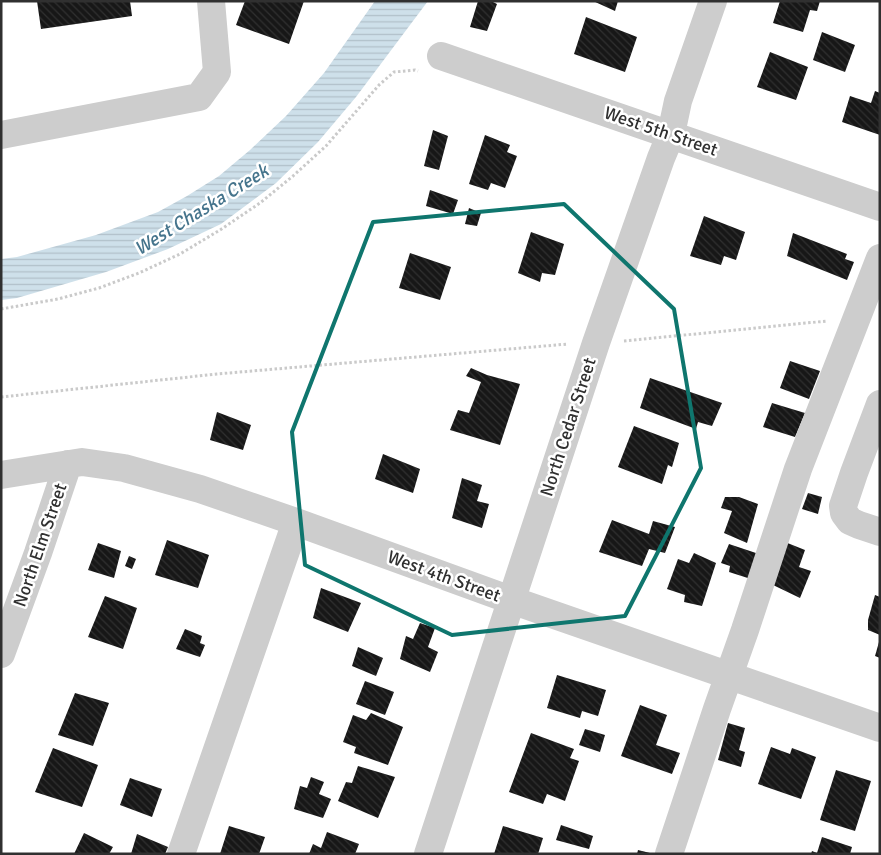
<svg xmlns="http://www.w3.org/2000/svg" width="881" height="855" font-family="Signika,sans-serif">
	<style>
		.water { fill: url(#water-rules) }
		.building { fill: url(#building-back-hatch) }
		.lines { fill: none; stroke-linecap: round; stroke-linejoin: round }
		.path { stroke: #cacaca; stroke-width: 3; stroke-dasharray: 2.5 2.5; stroke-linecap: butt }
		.minor { stroke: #cdcdcd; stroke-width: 28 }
		.marked { fill: none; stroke: #0f766e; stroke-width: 4; stroke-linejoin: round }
		.labels { text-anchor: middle; stroke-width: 5; stroke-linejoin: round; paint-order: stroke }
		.street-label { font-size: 18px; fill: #303030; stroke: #fff }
		.water-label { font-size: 19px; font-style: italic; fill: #45748c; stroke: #fff }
	</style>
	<defs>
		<pattern id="water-rules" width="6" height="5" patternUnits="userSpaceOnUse" patternTransform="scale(1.25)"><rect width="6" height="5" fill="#cee0ea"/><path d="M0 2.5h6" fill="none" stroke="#b1c0c9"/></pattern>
		<pattern id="building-back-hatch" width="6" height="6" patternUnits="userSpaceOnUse" patternTransform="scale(1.25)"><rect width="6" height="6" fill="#171717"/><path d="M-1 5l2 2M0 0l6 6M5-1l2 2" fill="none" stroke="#303030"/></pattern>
	</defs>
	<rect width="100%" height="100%" fill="#fff"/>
	<!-- water -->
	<path class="water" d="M375,1H428L356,97L318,142L276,183L221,224L168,249L106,272L17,298L1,300V259L17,257L96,235L158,212L187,196L219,176L250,150L286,116L324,73Z"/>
	<!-- building -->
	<path class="building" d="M37,1H130L132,16L41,29Z
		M245,1H304L289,44L236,25Z
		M478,1H491L497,4L487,31L470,27Z
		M593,1H618L615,11Z
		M780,1H820L817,11L810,10L803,32L773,23Z
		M586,17L637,37L625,72L574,54Z
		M822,32L855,45L845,72L813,60Z
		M770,52L808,67L796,100L757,87Z
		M875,91L880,93V135L842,122L850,96L871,103Z
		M433,130L448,136L439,170L424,166Z
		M485,135L510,145L507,152L517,156L505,188L491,183L488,190L469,184Z
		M430,190L458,200L453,214L426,206Z
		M469,208L481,213L477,226L465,224Z
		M704,216L745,232L736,260L724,256L721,265L690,256Z
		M531,232L564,244L555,275L542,273L540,282L518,273Z
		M793,233L847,254L845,259L854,262L847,280L787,256Z
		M410,253L451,267L440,300L399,288Z
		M790,361L820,371L809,399L780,388Z
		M471,368L487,375L520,384L500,445L450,430L458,410L469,413L481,382L466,376Z
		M650,378L722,403L712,426L698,422L696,429L640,408Z
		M772,403L805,413L795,437L763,427Z
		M217,412L251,425L243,450L210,440Z
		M634,426L679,443L672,467L668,465L662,484L618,467Z
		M383,454L420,469L413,493L375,479Z
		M462,478L482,485L477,501L489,504L482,528L452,518Z
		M808,493L822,497L818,514L802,509Z
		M725,497H739L758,504L747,543L724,533L732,511L721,508Z
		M612,520L649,534L653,521L675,527L665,553L649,549L642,566L599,552Z
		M167,540L209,555L198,588L155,575Z
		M785,542L805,550L799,567L811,571L800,598L773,585Z
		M98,543L121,551L114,578L88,570Z
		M729,544L762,555L754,580L729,572L730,566L721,563Z
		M694,553L716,563L702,606L684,602L685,595L667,589L678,559L689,563Z
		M129,556L136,559L132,569L125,566Z
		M321,588L361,603L348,632L313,618Z
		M875,595L880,597V635L868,630V620Z
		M105,596L137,608L123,649L88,637Z
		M420,623L435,628L428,647L438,652L430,672L400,659L406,636L413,639Z
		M185,629L202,636L200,643L205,645L200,657L176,649Z
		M879,642H880V658L875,656Z
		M358,647L383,658L376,676L352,666Z
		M557,675L606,690L598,716L582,711L580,718L547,708Z
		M365,681L394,692L385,715L356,704Z
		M75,693L109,703L93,746L58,735Z
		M640,705L667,715L656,745L680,753L672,774L621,756Z
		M371,713L403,727L388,765L354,753L356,747L343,742L353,715L366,720Z
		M728,723L745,728L739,750L745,752L741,767L718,760Z
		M585,729L605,735L600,752L579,745Z
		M531,733L574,749L570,758L579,761L565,801L547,794L543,804L509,792Z
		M771,747L790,754L792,748L816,757L801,799L758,784Z
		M53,748L98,765L82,807L35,792Z
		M358,766L395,777L378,818L338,801L346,782L352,783Z
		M836,770L871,781L855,831L820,820Z
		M311,777L324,782L319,794L331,799L323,818L294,809L300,786L307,788Z
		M130,778L162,789L152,817L120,805Z
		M561,825L593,836L589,849L556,840Z
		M229,826L265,837L259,854H220Z
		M503,826L543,838L538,854H494Z
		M327,832L359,844L355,854H309L313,844L321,848Z
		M84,833L113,847L109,854H74Z
		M137,834L168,847L165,854H131Z
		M822,837L852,847L850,854H811L812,851L817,853Z
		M638,850L650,853V854H637Z"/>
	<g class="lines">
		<!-- path -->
		<path class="path" d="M1,309L58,299L99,288L139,273L180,254L220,230L260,203L293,176L326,146L379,85L394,72L415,70L418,71
			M624,341L827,321
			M1,397L217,374L568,344"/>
		<!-- minor -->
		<path class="minor" d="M441,56L880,207
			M1,135L199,97L217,72L211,1
			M880,404L854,473L843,506L844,513L850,521L859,525L880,532
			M1,475L82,462L124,468L200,489L296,522L511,600L880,728
			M1,654L38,553L68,464
			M181,854L296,522
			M428,854L596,343L661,158L671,134L678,101L713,1
			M669,854L717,709L745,630L798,469L880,258"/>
	</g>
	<!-- marked area -->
	<path class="marked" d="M564,204L674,309L701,468L625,616L452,635L305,565L292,432L373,222Z"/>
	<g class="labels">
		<!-- street labels -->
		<g class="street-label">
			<text transform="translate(661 131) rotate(19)" y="6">West 5th Street</text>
			<text transform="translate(568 427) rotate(-72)" y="6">North Cedar Street</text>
			<text transform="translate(40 545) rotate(-71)" y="6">North Elm Street</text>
			<text transform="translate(444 576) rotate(20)" y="6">West 4th Street</text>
		</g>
		<!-- water labels -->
		<g class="water-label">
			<text transform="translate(201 209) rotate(-32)" y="7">West Chaska Creek</text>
		</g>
	</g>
	<!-- border -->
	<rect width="881" height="855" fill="none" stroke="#303030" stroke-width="5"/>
</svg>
